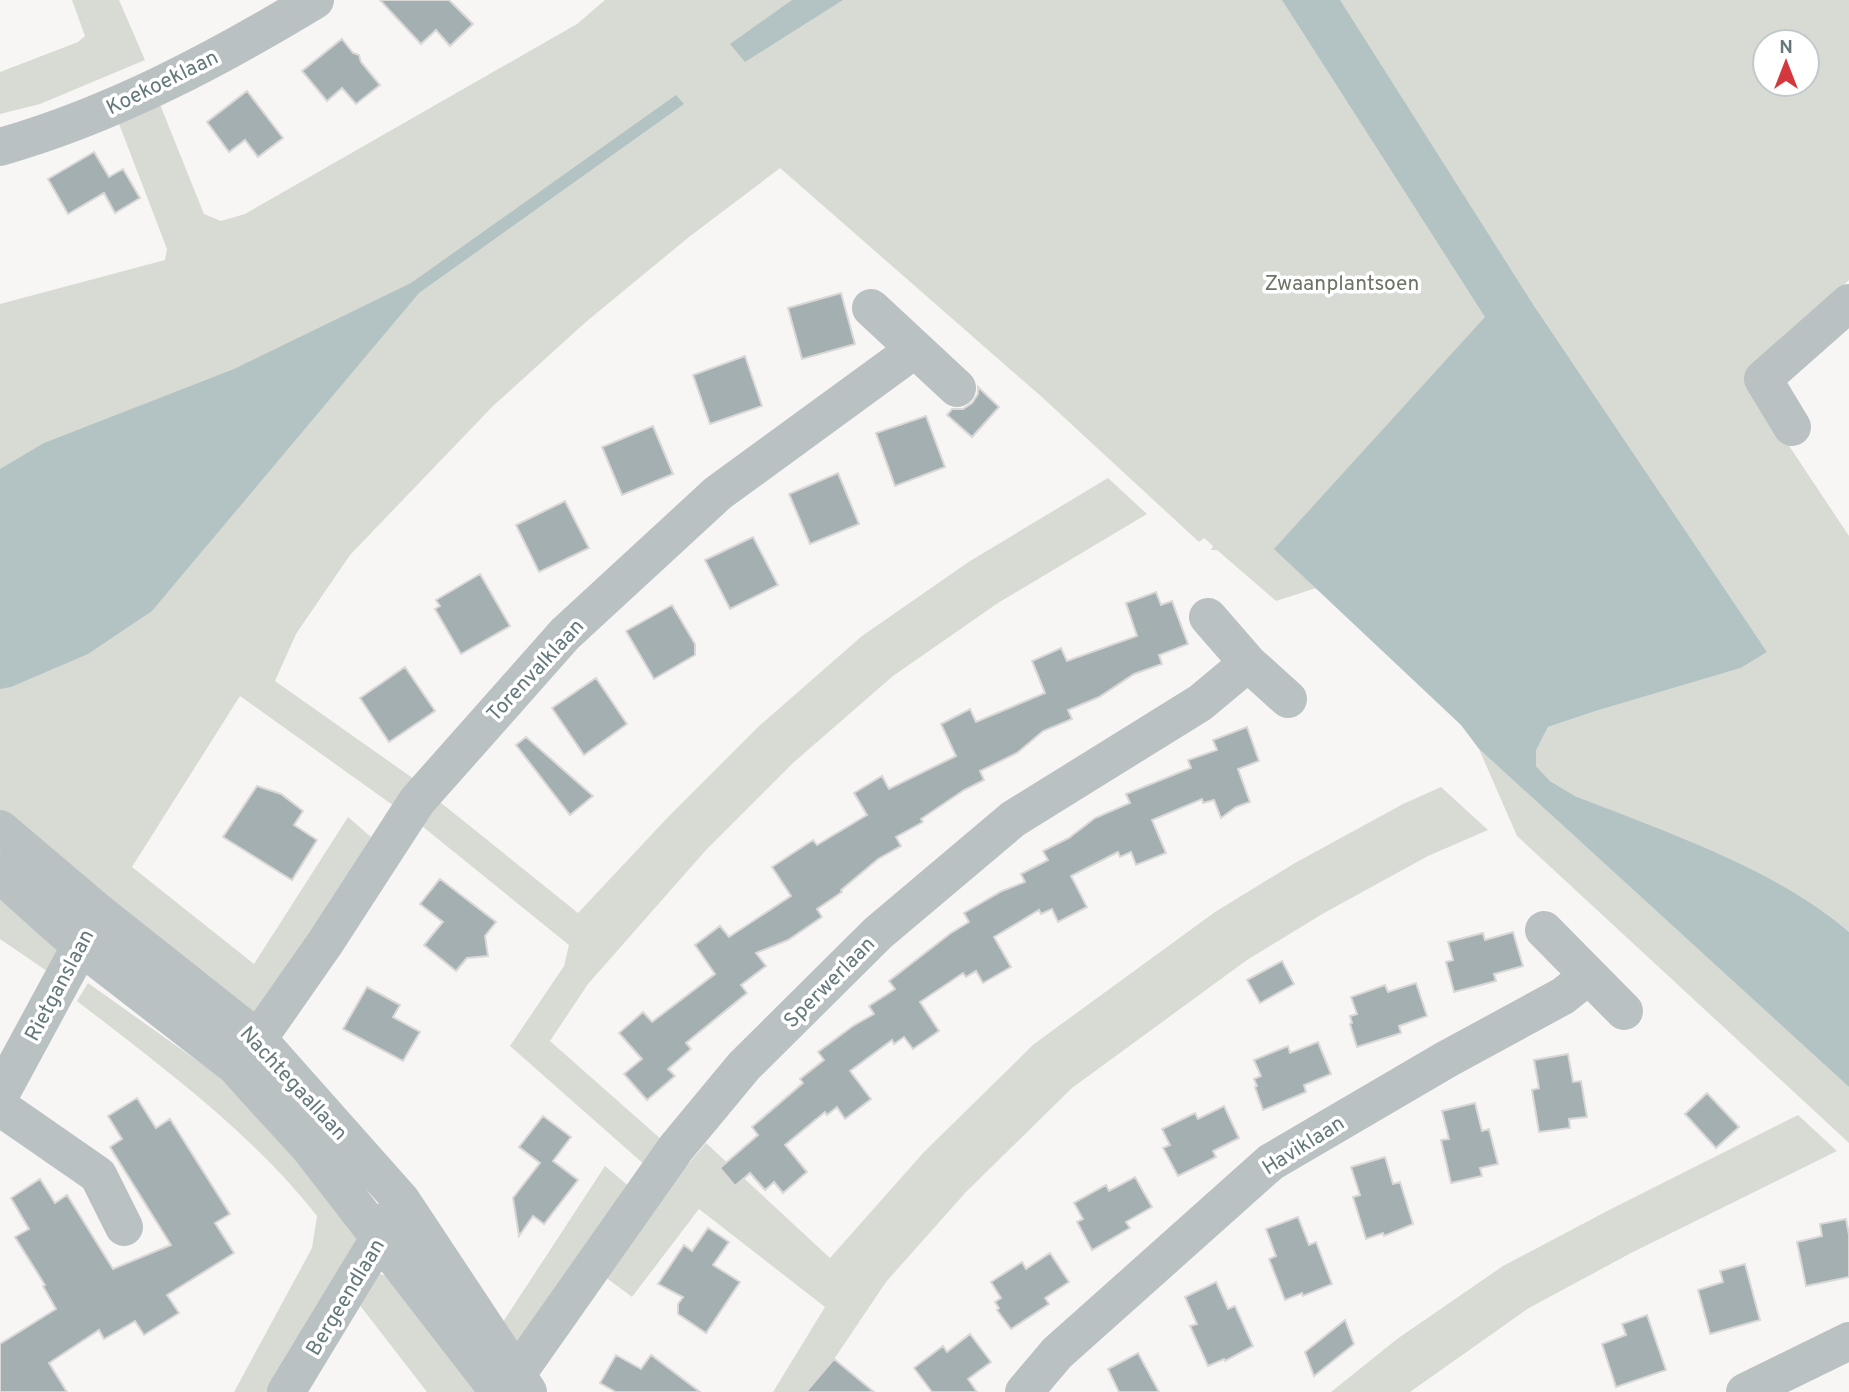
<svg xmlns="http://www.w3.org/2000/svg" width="1849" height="1392" font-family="Overpass,sans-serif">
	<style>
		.green { fill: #d8dbd4; fill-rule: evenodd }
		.water { fill: #b3c3c3 }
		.building { fill: #a4afb1; stroke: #d9d8d7; stroke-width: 2 }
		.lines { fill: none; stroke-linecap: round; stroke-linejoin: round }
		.street { stroke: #bac1c2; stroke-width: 38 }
		.labels { text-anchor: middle; stroke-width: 7; stroke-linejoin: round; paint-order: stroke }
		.street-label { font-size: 21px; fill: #65797d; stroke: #fff }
		.park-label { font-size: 21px; fill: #6b7563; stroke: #fff }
	</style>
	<rect width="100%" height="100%" fill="#f7f6f4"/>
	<!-- green -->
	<path class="green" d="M72,0H119L145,60L40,104L0,114V72L78,42L85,36Z
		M605,0H1849V280L1744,378L1849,536V932C1777,869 1664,831 1575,796L1550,781L1536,766L1535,750L1548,727L1599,710L1741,668L1767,652L1748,625L1611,493L1276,601L1217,550H1211L1213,546L1204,538L1199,542L1043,398L780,168L689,237L587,321L493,406L350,555L296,634L275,681L414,779L394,806L240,696L132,867L254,964L348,817L371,837L251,1023L0,865V304L165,260L167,249L116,116L157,97L204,214L221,221L245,214L577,24ZM1765,42H1807V84H1765Z
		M1108,478L1147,514L998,603L893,676L793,763L706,850L588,984L550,1041L662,1140L646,1166L510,1046L564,966L569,945L417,822L435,798L578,913L670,815L759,726L862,636L970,561Z
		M1479,749L1849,1087V1143L1517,836Z
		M1441,787L1488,830L1428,856L1324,913L1247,960L1072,1088L966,1192L886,1282L812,1392H773L825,1307L699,1209L632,1297L604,1276L635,1227L706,1143L830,1258L924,1152L1034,1044L1215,912L1295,863L1403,804Z
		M0,897L64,958L54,976L0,939Z
		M88,983L216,1074L360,1225L358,1243L274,1392H234L312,1248L317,1216C250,1131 162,1067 77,1001Z
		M1798,1115L1837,1151L1631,1253L1529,1308L1410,1392H1331L1397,1339L1503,1266L1609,1210Z
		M605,1166L632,1189L518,1346L503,1322Z
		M373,1271L393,1279L477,1392H427L355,1299Z"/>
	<!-- water -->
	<path class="water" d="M792,0H843L745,62L730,44Z
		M1282,0H1340L1534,306L1767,652L1741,668L1599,710L1548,727L1536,750V766L1550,781L1575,796C1664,831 1777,869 1849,932V1087L1479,749L1461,725L1274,549L1485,317Z
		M676,95L684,104L419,293L152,611L88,654L11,687L0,689V469L44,443L234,369L411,283Z"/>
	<!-- building -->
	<path class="building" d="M380,0H449L473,24L450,46L436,30L421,44Z
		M342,39L353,53L359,55L361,62L380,85L356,104L342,88L327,101L302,71Z
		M247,91L283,138L258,157L245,140L229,152L207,122Z
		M94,152L109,177L123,169L140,198L115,213L104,193L68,214L48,179Z
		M841,293L855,344L802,359L788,308Z
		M745,356L762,406L710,424L693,375Z
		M978,387L999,407L972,437L947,415L952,409H963L972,403L978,394Z
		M926,416L945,467L895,486L876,433Z
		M653,426L673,474L622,495L602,447Z
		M838,473L859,524L810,544L789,494Z
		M565,501L589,548L539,572L516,525Z
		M753,537L778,585L730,609L705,560Z
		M480,574L510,626L461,654L435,609L440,606L436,600Z
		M1156,592L1161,605L1172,601L1188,644L1159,655L1162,664L1134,674L1099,697L1068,710L1072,719L1043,731L1017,753L980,771L984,780L964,790L921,819L923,822L896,837L901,846L878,859L841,890L842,892L817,909L822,917L788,940L756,953L766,966L741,985L747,993L686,1043L691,1049L668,1069L675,1076L647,1100L624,1074L642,1059L619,1033L643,1012L652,1022L715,974L695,945L720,926L729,937L791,896L772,867L813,840L817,845L867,815L854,793L882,776L889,789L956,756L941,724L970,709L976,722L1045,693L1032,661L1061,648L1067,661L1137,636L1126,603Z
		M672,605L695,644V655L654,679L626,631Z
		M405,667L435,711L389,742L360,698Z
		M596,678L627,724L584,755L552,708Z
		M1247,727L1259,761L1238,769L1250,802L1236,807L1221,818L1214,800L1203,803L1202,799L1152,820L1166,853L1136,865L1131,852L1120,857L1118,852L1071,876L1087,907L1058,922L1052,909L1041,914L1039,910L994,937L1011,967L983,983L976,971L966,977L963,973L920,1002L939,1031L913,1049L904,1037L894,1044L892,1040L850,1071L871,1099L845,1119L837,1107L827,1115L825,1112L785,1145L807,1172L783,1193L774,1182L765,1190L750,1173L735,1186L720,1168L758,1135L752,1127L803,1083L800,1079L824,1060L818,1052L853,1026L874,1014L869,1006L895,989L889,981L951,933L969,922L964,913L1002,891L1025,882L1021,874L1048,860L1043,851L1069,838L1095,818L1130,803L1126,794L1191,768L1188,760L1217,750L1213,740Z
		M526,737L593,796L570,815L516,745Z
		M257,786L281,794L303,811L294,825L317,840L292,880L223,837Z
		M440,879L496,922L485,936L488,956L467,958L456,971L424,945L443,922L420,904Z
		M1513,932L1523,966L1494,974L1496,981L1454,992L1446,962L1453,960L1448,942L1483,933L1485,940Z
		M1282,961L1294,984L1260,1003L1247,980Z
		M1416,983L1427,1016L1399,1026L1401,1033L1357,1047L1350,1024L1352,1023L1350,1016L1357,1014L1351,997L1385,985L1388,992Z
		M367,987L400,1005L393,1017L420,1032L403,1061L343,1029Z
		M1318,1042L1331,1074L1304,1085L1306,1092L1263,1110L1255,1087L1257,1086L1254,1079L1261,1076L1254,1060L1288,1046L1290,1053Z
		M1568,1054L1573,1082L1581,1081L1587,1117L1569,1119L1570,1128L1539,1132L1532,1090L1539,1088L1534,1060Z
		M1707,1093L1739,1127L1716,1148L1685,1114Z
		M137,1098L156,1128L170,1119L230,1214L215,1223L234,1253L167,1295L179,1313L144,1335L135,1321L104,1339L99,1330L49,1363L67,1392H0V1344L56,1309L43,1286L45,1285L15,1237L29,1229L11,1198L40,1179L55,1203L67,1195L113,1269L171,1245L110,1147L122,1139L108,1116Z
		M1475,1103L1482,1131L1489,1129L1498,1164L1480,1168L1482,1176L1451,1183L1441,1140L1449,1139L1442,1111Z
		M1224,1106L1239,1138L1213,1151L1216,1157L1178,1176L1163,1148L1170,1145L1162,1129L1195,1113L1198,1119Z
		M543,1116L571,1137L553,1161L578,1180L544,1224L533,1216L519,1236L513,1198L540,1163L519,1147Z
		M1385,1157L1393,1184L1400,1182L1413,1224L1384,1236L1383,1233L1366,1239L1353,1197L1360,1195L1351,1167Z
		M1135,1177L1152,1207L1126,1222L1130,1228L1092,1250L1077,1222L1083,1219L1074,1203L1106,1185L1109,1191Z
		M1298,1217L1309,1245L1316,1242L1332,1284L1303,1296L1302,1293L1285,1300L1269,1259L1276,1256L1266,1229Z
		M1846,1219L1849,1235V1277L1806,1286L1797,1242L1822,1236L1820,1224Z
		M708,1228L729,1242L713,1265L740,1282L706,1333L678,1314V1304L683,1297L658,1284L684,1245L692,1251Z
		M1050,1253L1069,1282L1045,1298L1049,1304L1011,1329L997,1310L999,1308L995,1302L1001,1298L991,1282L1022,1262L1026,1269Z
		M1745,1264L1760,1320L1710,1334L1698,1290L1723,1282L1720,1271Z
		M1216,1282L1228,1309L1235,1306L1253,1346L1225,1361L1224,1359L1208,1366L1190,1326L1197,1324L1185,1297Z
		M1647,1315L1666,1370L1616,1387L1602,1344L1626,1335L1622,1324Z
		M1345,1320L1354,1344L1314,1376L1305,1352Z
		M970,1334L991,1362L968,1379L977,1392H932L914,1368L943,1346L947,1352Z
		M1138,1353L1159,1392H1119L1108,1369Z
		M616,1355L641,1369L651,1355L700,1392H616L600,1383Z
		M834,1359L874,1392H806Z"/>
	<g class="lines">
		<!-- street -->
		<path class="street" d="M0,147C112,115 216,60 315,0
			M871,308L957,388
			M1792,427L1763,379L1849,303
			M1208,617L1248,663L1288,699
			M0,829L99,913L258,1039L401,1200L528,1392
			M0,874L79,945L234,1065L310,1148L499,1392
			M1544,930L1624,1011
			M234,1065L258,1039L325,943L417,801L565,634L718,493L914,350
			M0,1095L92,925
			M0,1107L98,1175L124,1227
			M497,1390L517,1374L676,1148L744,1066L878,933L1013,819L1200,703L1248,663
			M286,1392L392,1217
			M1024,1392L1057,1353L1271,1162L1447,1059L1563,996L1588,976
			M1745,1392L1849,1341"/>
	</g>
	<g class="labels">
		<!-- street labels -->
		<g class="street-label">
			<text transform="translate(162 82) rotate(-26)" y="7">Koekoeklaan</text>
			<text transform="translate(535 670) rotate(-47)" y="7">Torenvalklaan</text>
			<text transform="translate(829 982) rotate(-45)" y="7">Sperwerlaan</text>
			<text transform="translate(59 985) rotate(-62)" y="7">Rietganslaan</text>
			<text transform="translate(294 1083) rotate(47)" y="7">Nachtegaallaan</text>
			<text transform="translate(1303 1145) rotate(-32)" y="7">Haviklaan</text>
			<text transform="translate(345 1297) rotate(-59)" y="7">Bergeendlaan</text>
		</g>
		<!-- park labels -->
		<g class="park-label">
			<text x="1342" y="290">Zwaanplantsoen</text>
		</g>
	</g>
	<!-- north arrow -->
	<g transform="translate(1786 63)"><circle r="33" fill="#ffffff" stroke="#c1c9cb" stroke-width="2"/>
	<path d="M0-5L12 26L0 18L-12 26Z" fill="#d4373d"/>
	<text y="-10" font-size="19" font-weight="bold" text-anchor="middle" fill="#65797d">N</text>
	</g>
</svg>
